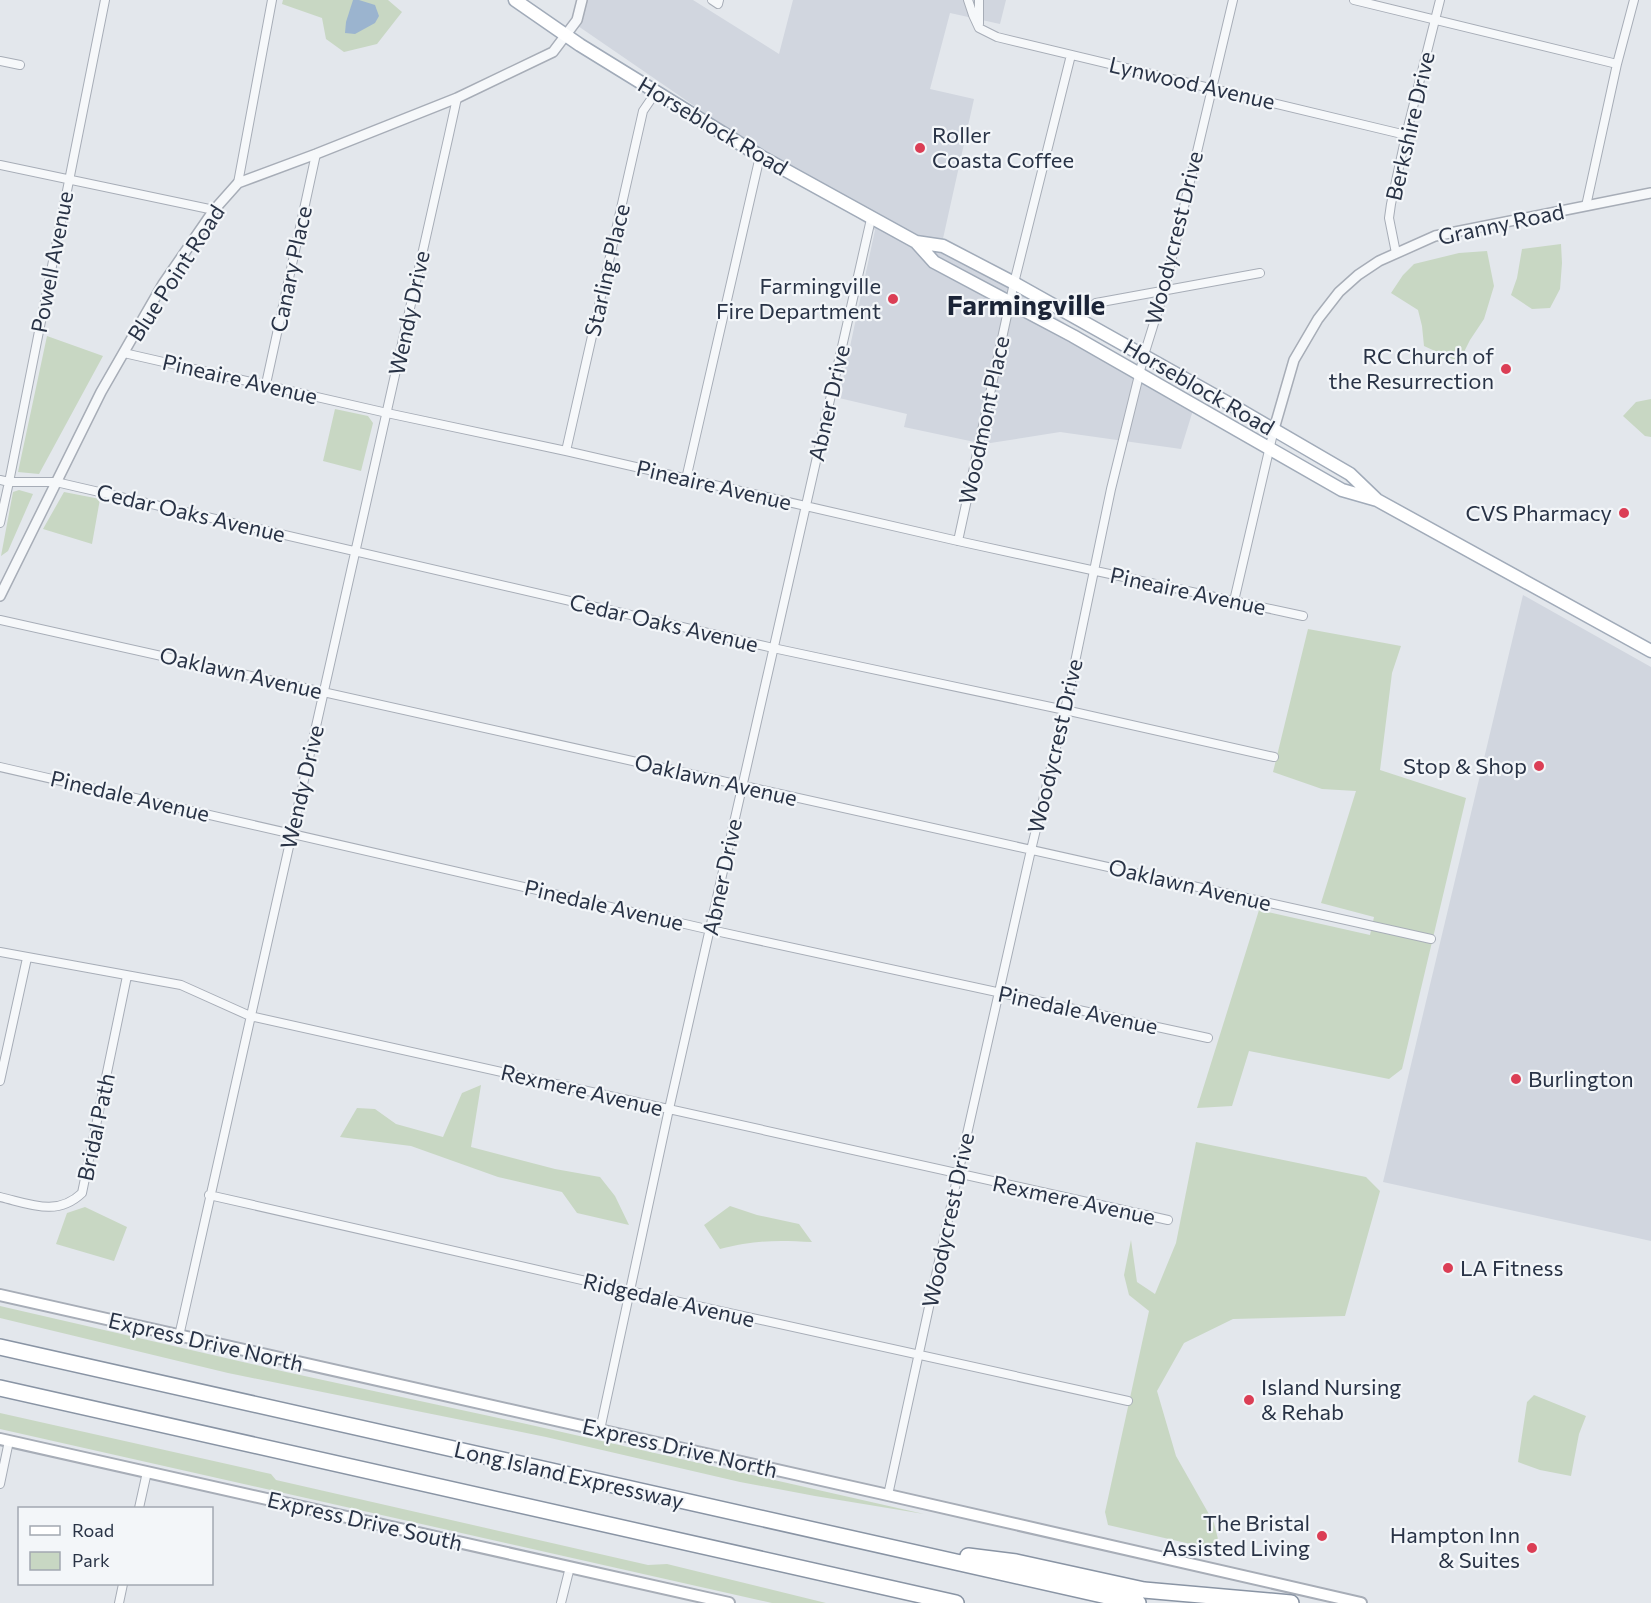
<svg xmlns="http://www.w3.org/2000/svg" width="1651" height="1603" font-family="Commissioner,sans-serif">
	<style>
		.built { fill: #d1d6df }
		.green { fill: #c8d7c3 }
		.water { fill: #9bb4cf }
		.lines { fill: none; stroke-linecap: round; stroke-linejoin: round }
		.minor-casing { stroke: #a7adb7; stroke-width: 10 }
		.tertiary-casing { stroke: #a7adb7; stroke-width: 12 }
		.secondary-casing { stroke: #a7adb7; stroke-width: 14 }
		.primary-casing { stroke: #a1abb9; stroke-width: 15 }
		.motorway-casing { stroke: #8994a4; stroke-width: 18 }
		.minor { stroke: #f6f8fa; stroke-width: 8 }
		.tertiary { stroke: #f6f8fa; stroke-width: 9 }
		.secondary { stroke: #fff; stroke-width: 10 }
		.primary { stroke: #fff; stroke-width: 12 }
		.motorway { stroke: #fff; stroke-width: 15 }
		.poi-dot { fill: #db3e55; stroke: #f3f6f9; stroke-width: 2 }
		.labels { text-anchor: middle; stroke-width: 4.5; stroke-linejoin: round; paint-order: stroke }
		.street-label { font-size: 22px; fill: #293346; stroke: #f3f6f9 }
		.poi-label { font-size: 22px; fill: #293346; stroke: #f3f6f9; text-anchor: end }
		.district-label { font-size: 28px; font-weight: bold; fill: #1b2437; stroke: #f3f6f9 }
	</style>
	<rect width="100%" height="100%" fill="#e3e7ec"/>
	<!-- built -->
	<path class="built" d="M585,0H693L779,54L793,0H1006L1000,24L950,13L930,89L974,99L942,243L1194,407L1181,449L1060,432L984,444L904,427L907,414L839,398L875,230L578,26Z
		M1523,595L1651,667V1241L1383,1182Z"/>
	<!-- green -->
	<path class="green" d="M283,0H388L402,12L377,44L344,52L326,39L322,18L282,4Z
		M1561,244L1562,263L1560,289L1550,308L1532,309L1511,295L1517,278L1522,249Z
		M1487,251L1494,286L1484,319L1470,340L1459,362L1424,346L1422,326L1418,310L1391,293L1403,275L1414,264L1459,253Z
		M47,336L103,356L39,474L18,472Z
		M1651,399V437L1645,436L1623,416L1636,402Z
		M335,409L368,416L373,423L361,471L323,461Z
		M19,490L33,494L8,551L1,556L13,492Z
		M64,492L100,499L92,544L43,529Z
		M1308,629L1401,646L1392,673L1380,770L1466,798L1402,1069L1389,1079L1249,1051L1232,1106L1197,1108L1259,910L1370,935L1374,917L1321,903L1356,791L1322,789L1273,772Z
		M481,1085L471,1147L555,1169L600,1177L615,1196L629,1225L577,1213L562,1192L498,1177L411,1146L340,1137L357,1108L375,1109L396,1124L443,1137L462,1093Z
		M1196,1142L1366,1177L1380,1191L1345,1316L1233,1319L1184,1343L1157,1391L1176,1456L1214,1523L1221,1551L1108,1525L1105,1512L1149,1311L1129,1295L1124,1275L1131,1240L1137,1282L1155,1294L1176,1243Z
		M730,1206L757,1215L799,1224L812,1242C777,1240 754,1240 720,1249L704,1225Z
		M85,1207L127,1227L114,1261L56,1244L67,1213Z
		M0,1306L286,1372L522,1423L924,1514L815,1496L740,1482L546,1437L228,1373L0,1318Z
		M1534,1395L1586,1416L1579,1434L1571,1476L1540,1470L1518,1462L1527,1402Z
		M0,1413L271,1474L276,1480L648,1565L667,1564L826,1603H772L0,1429Z"/>
	<!-- water -->
	<path class="water" d="M353,0H359L375,5L379,16L375,23L355,34L345,33L346,22Z"/>
	<g class="lines">
		<defs>
			<path id="minor" d="M712,0L718,4L719,0
				M968,0L973,15L979,28L997,37L1406,135
				M1354,0L1617,64
				M979,24V0
				M0,61L20,65
				M0,165L214,210
				M238,183L272,0
				M1586,206L1617,64L1634,0
				M1396,253L1389,218L1391,204L1406,135L1440,0
				M1076,318L1096,303L1260,273
				M124,353L387,413L566,451L958,541L1303,616
				M266,384L316,154
				M566,451L643,111L656,92
				M686,479L760,156
				M0,480L9,482H56L773,648L1065,710L1274,757
				M0,523L9,482L105,0
				M958,541L1014,283L1071,55
				M1234,601L1274,429
				M0,620L1431,939
				M0,767L711,930L1208,1038
				M0,952L181,985L250,1016L1168,1220
				M0,1081L27,958
				M209,1195L630,1291L1128,1401
				M0,1197C30,1204 57,1217 82,1193L127,976
				M179,1336C268,922 367,511 457,98
				M600,1430L669,1109L871,219
				M0,1484L9,1441
				M888,1495L958,1174L1031,850L1065,710L1111,489L1144,355L1164,291L1233,0
				M139,1508L147,1472
				M119,1603L123,1584
				M561,1603L570,1567"/>
			<path id="tertiary" d="M1274,429L1294,360L1318,319L1339,292L1358,275L1379,261L1435,236L1651,193
				M0,596L101,392L163,284L214,210L238,183L316,154L457,98L553,52L577,20L582,0"/>
			<path id="secondary" d="M0,1295L888,1495L1361,1603
				M0,1439L729,1603"/>
			<path id="primary" d="M515,0L580,45L760,156L916,242L934,262L1073,336L1342,490L1377,500L1651,651
				M916,242L943,246L1014,283L1228,403L1350,474L1376,499"/>
			<path id="motorway" d="M0,1347L1138,1603
				M0,1388L956,1603
				M968,1556L1016,1562L1144,1590L1291,1603"/>
		</defs>
		<!-- minor casing -->
		<use href="#minor" class="minor-casing"/>
		<!-- tertiary casing -->
		<use href="#tertiary" class="tertiary-casing"/>
		<!-- secondary casing -->
		<use href="#secondary" class="secondary-casing"/>
		<!-- primary casing -->
		<use href="#primary" class="primary-casing"/>
		<!-- motorway casing -->
		<use href="#motorway" class="motorway-casing"/>
		<!-- minor -->
		<use href="#minor" class="minor"/>
		<!-- tertiary -->
		<use href="#tertiary" class="tertiary"/>
		<!-- secondary -->
		<use href="#secondary" class="secondary"/>
		<!-- primary -->
		<use href="#primary" class="primary"/>
		<!-- motorway -->
		<use href="#motorway" class="motorway"/>
	</g>
	<!-- markers -->
	<g class="poi-dot">
		<circle cx="920" cy="148" r="6"/>
		<circle cx="893" cy="299" r="6"/>
		<circle cx="1506" cy="369" r="6"/>
		<circle cx="1624" cy="513" r="6"/>
		<circle cx="1539" cy="766" r="6"/>
		<circle cx="1516" cy="1079" r="6"/>
		<circle cx="1448" cy="1268" r="6"/>
		<circle cx="1249" cy="1400" r="6"/>
		<circle cx="1322" cy="1536" r="6"/>
		<circle cx="1532" cy="1548" r="6"/>
	</g>
	<g class="labels">
		<!-- street labels -->
		<g class="street-label">
			<text transform="translate(1192 83) rotate(13)" y="8">Lynwood Avenue</text>
			<text transform="translate(713 126) rotate(31)" y="8">Horseblock Road</text>
			<text transform="translate(1410 126) rotate(-77)" y="8">Berkshire Drive</text>
			<text transform="translate(1501 224) rotate(-12)" y="8">Granny Road</text>
			<text transform="translate(1174 238) rotate(-76)" y="8">Woodycrest Drive</text>
			<text transform="translate(52 262) rotate(-79)" y="8">Powell Avenue</text>
			<text transform="translate(291 269) rotate(-78)" y="8">Canary Place</text>
			<text transform="translate(607 270) rotate(-77)" y="8">Starling Place</text>
			<text transform="translate(176 273) rotate(-57)" y="8">Blue Point Road</text>
			<text transform="translate(409 313) rotate(-78)" y="8">Wendy Drive</text>
			<text transform="translate(240 379) rotate(13)" y="8">Pineaire Avenue</text>
			<text transform="translate(1199 387) rotate(30)" y="8">Horseblock Road</text>
			<text transform="translate(829 403) rotate(-77)" y="8">Abner Drive</text>
			<text transform="translate(984 420) rotate(-78)" y="8">Woodmont Place</text>
			<text transform="translate(714 485) rotate(13)" y="8">Pineaire Avenue</text>
			<text transform="translate(191 513) rotate(13)" y="8">Cedar Oaks Avenue</text>
			<text transform="translate(1188 591) rotate(12)" y="8">Pineaire Avenue</text>
			<text transform="translate(664 623) rotate(13)" y="8">Cedar Oaks Avenue</text>
			<text transform="translate(241 673) rotate(13)" y="8">Oaklawn Avenue</text>
			<text transform="translate(1055 746) rotate(-77)" y="8">Woodycrest Drive</text>
			<text transform="translate(716 780) rotate(13)" y="8">Oaklawn Avenue</text>
			<text transform="translate(302 787) rotate(-77)" y="8">Wendy Drive</text>
			<text transform="translate(130 796) rotate(13)" y="8">Pinedale Avenue</text>
			<text transform="translate(722 877) rotate(-78)" y="8">Abner Drive</text>
			<text transform="translate(1190 885) rotate(13)" y="8">Oaklawn Avenue</text>
			<text transform="translate(604 905) rotate(13)" y="8">Pinedale Avenue</text>
			<text transform="translate(1078 1010) rotate(12)" y="8">Pinedale Avenue</text>
			<text transform="translate(582 1090) rotate(13)" y="8">Rexmere Avenue</text>
			<text transform="translate(96 1127) rotate(-78)" y="8">Bridal Path</text>
			<text transform="translate(1074 1200) rotate(12)" y="8">Rexmere Avenue</text>
			<text transform="translate(948 1220) rotate(-78)" y="8">Woodycrest Drive</text>
			<text transform="translate(669 1300) rotate(13)" y="8">Ridgedale Avenue</text>
			<text transform="translate(206 1342) rotate(13)" y="8">Express Drive North</text>
			<text transform="translate(680 1448) rotate(13)" y="8">Express Drive North</text>
			<text transform="translate(569 1475) rotate(13)" y="8">Long Island Expressway</text>
			<text transform="translate(365 1521) rotate(13)" y="8">Express Drive South</text>
		</g>
		<!-- poi labels -->
		<g class="poi-label">
			<text x="932" y="143" text-anchor="start">Roller<tspan x="932" dy="25">Coasta Coffee</tspan></text>
			<text x="881" y="294">Farmingville<tspan x="881" dy="25">Fire Department</tspan></text>
			<text x="1494" y="364">RC Church of<tspan x="1494" dy="25">the Resurrection</tspan></text>
			<text x="1612" y="521">CVS Pharmacy</text>
			<text x="1527" y="774">Stop &amp; Shop</text>
			<text x="1528" y="1087" text-anchor="start">Burlington</text>
			<text x="1460" y="1276" text-anchor="start">LA Fitness</text>
			<text x="1261" y="1395" text-anchor="start">Island Nursing<tspan x="1261" dy="25">&amp; Rehab</tspan></text>
			<text x="1310" y="1531">The Bristal<tspan x="1310" dy="25">Assisted Living</tspan></text>
			<text x="1520" y="1543">Hampton Inn<tspan x="1520" dy="25">&amp; Suites</tspan></text>
		</g>
		<!-- district labels -->
		<g class="district-label">
			<text x="1026" y="315">Farmingville</text>
		</g>
	</g>
	<!-- legend -->
	<rect x="18" y="1507" width="195" height="78" fill="#f3f6f9" stroke="#a2a8b1" stroke-width="1.5"/>
	<rect x="30" y="1526" width="30" height="9" fill="#ffffff" stroke="#a2a8b1" stroke-width="1.5"/>
	<text x="72" y="1537" font-size="18" fill="#293346">Road</text>
	<rect x="30" y="1552" width="30" height="18" fill="#c8d7c3" stroke="#a2a8b1" stroke-width="1.5"/>
	<text x="72" y="1567" font-size="18" fill="#293346">Park</text>
</svg>
